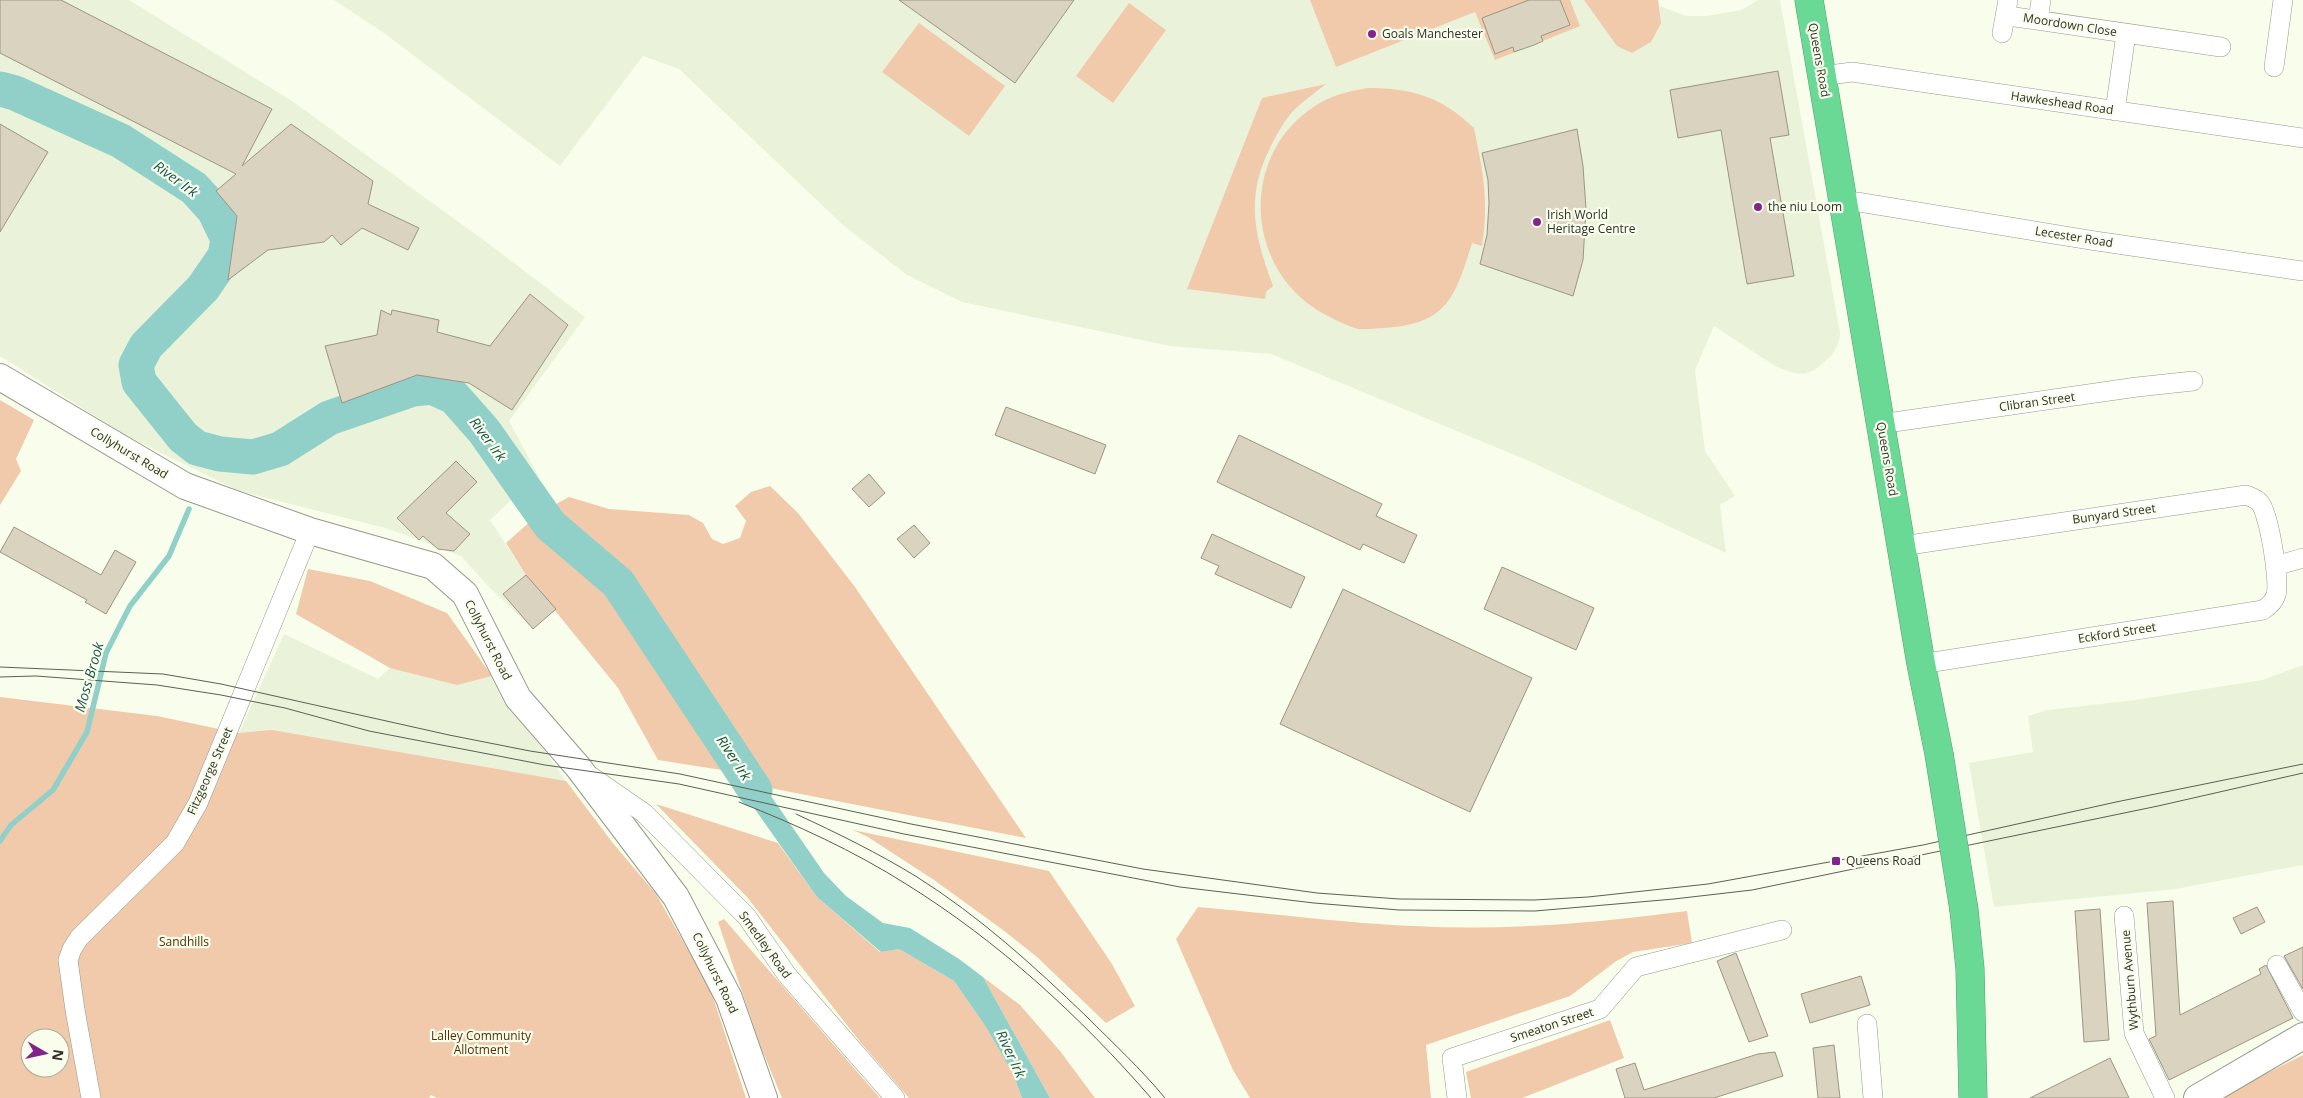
<svg xmlns="http://www.w3.org/2000/svg" width="2303" height="1098" font-family="'Open Sans',sans-serif">
	<style>
		.built { fill: #eaf3d9 }
		.green { fill: #f1caac; fill-rule: evenodd }
		.water { fill: #90d0c9 }
		.lines { fill: none; stroke-linecap: round; stroke-linejoin: round }
		.stream { stroke: #90d0c9; stroke-width: 5.5 }
		.river { stroke: #90d0c9; stroke-width: 35 }
		.building { fill: #d9d3c0; stroke: #9b9583 }
		.street-casing { stroke: #949a89; stroke-width: 20 }
		.secondary-casing { stroke: #949a89; stroke-width: 28 }
		.highway-casing { stroke: #559e70; stroke-width: 29 }
		.street { stroke: #fff; stroke-width: 19 }
		.secondary { stroke: #fff; stroke-width: 26 }
		.highway { stroke: #6bd996; stroke-width: 28 }
		.tram { stroke: #5b5f55; stroke-width: 1 }
		.highway-bridge-casing { stroke: #559e70; stroke-width: 29; stroke-linecap: butt }
		.highway-bridge { stroke: #6bd996; stroke-width: 28 }
		.poi-dot { fill: #83238e; stroke: #f8feeb; stroke-width: 2 }
		.labels { text-anchor: middle; stroke-width: 4.5; stroke-linejoin: round; paint-order: stroke }
		.street-label { font-size: 12px; fill: #2d3029; stroke: #f8feeb }
		.poi-label { font-size: 12px; fill: #2d3029; stroke: #f8feeb; text-anchor: start }
		.park-label { font-size: 12px; fill: #552d05; stroke: #f8feeb }
		.water-label { font-size: 14px; font-style: italic; fill: #1a524d; stroke: #f8feeb }
	</style>
	<rect width="100%" height="100%" fill="#f8feeb"/>
	<!-- built -->
	<path class="built" d="M0,0H129L292,101L489,244L585,317L509,421L538,475L490,520L526,575L556,609L533,629L489,587L461,556L389,529L239,491L125,435L0,356Z
		M334,0H1658L1660,6L1686,16H1707L1741,10L1758,0H1780L1840,333L1839,342L1832,355L1815,370L1803,374L1793,373L1775,366L1714,326L1695,370L1705,451L1735,496L1720,505L1726,553L1529,461L1271,354L1170,346L962,302L907,275L844,226L679,69L643,56L560,166L384,33Z
		M447,613L566,781L612,842L239,733L284,634L378,679Z
		M2303,665V865L2176,889L1994,907L1969,763L2033,752L2028,716L2048,710L2135,700L2262,680Z"/>
	<!-- green -->
	<path class="green" d="M1310,0H1570L1580,26L1495,60L1475,12L1336,67Z
		M1584,0H1658L1661,23L1651,42L1632,53L1617,46Z
		M1129,3L1166,30L1113,103L1076,76Z
		M919,23L1005,86L969,136L882,72Z
		M1326,84C1315,93 1303,101 1293,111C1284,121 1277,134 1271,146C1245,196 1254,235 1273,286L1266,292L1265,299L1187,289L1262,98Z
		M1368,88C1412,88 1442,97 1474,128C1483,171 1489,201 1482,246L1472,243C1455,297 1448,324 1384,328C1376,328 1366,330 1358,329C1347,326 1336,320 1326,315C1245,273 1237,156 1315,106C1331,95 1350,91 1368,88Z
		M0,400L34,420L16,459L21,471L0,505Z
		M770,486L798,513L855,587L1026,838L765,787C717,719 678,646 626,581C605,555 570,536 547,509L569,497L609,509L689,515L703,523L712,539L723,544L740,538L746,521L735,506L751,492Z
		M533,519L609,590L691,707L717,748L728,771L658,760L618,688L526,575L506,543Z
		M308,569L370,581L447,613L492,676L457,685L390,668L296,614Z
		M0,697L157,716L238,733L272,730L566,781L612,842L656,894L710,988L746,1098H437L431,1095L429,1098H0ZM30,1038H60V1068H30Z
		M656,804L778,843L817,897L880,952L899,949L954,981L986,1027L1013,1074L1022,1098H909L861,1043L747,897Z
		M853,830L1049,871L1112,964L1135,1006L1106,1023L1037,957L1003,930L934,880L868,837Z
		M1198,907C1269,913 1342,923 1414,926C1505,931 1596,923 1687,911L1692,943L1633,952L1615,962L1570,996L1426,1045L1431,1098H1250L1233,1070L1176,939Z
		M724,919L880,1098H782L761,1047L718,922Z
		M983,977L1020,1005L1060,1051L1095,1098H1050Z
		M1610,1020L1624,1058L1522,1098H1471L1466,1072Z
		M2303,1055V1098H2221L2226,1094Z"/>
	<!-- water -->
	<path class="water" d="M717,748L740,751L824,873L846,896L883,923L910,928L959,959L983,977L1050,1098H1022L1013,1074L986,1027L954,981L899,949L881,952L817,897L728,771Z"/>
	<g class="lines">
		<!-- stream -->
		<path class="stream" d="M0,841L11,825L53,790L87,732L106,653L130,606L169,556L189,509"/>
		<!-- river -->
		<path class="river" d="M0,89L15,93L121,141L194,188L214,210L228,239L225,256L203,288L146,346L136,365L139,382L183,437L197,448L220,454L253,457L280,449L329,418L413,389L432,387L454,397L484,431L550,525L618,583L755,790"/>
	</g>
	<!-- building -->
	<path class="building" d="M0,0H61L272,109L242,166L291,124L373,181L368,204L419,228L408,250L362,228L341,245L332,235L324,242L268,250L228,280L237,216L216,191L236,174L0,53Z
		M899,0H1074L1015,83Z
		M1529,0H1560L1570,25L1541,36L1543,41L1534,45L1514,52L1513,47L1495,54L1482,18Z
		M1778,71L1789,135L1770,138L1794,276L1747,284L1721,130L1678,138L1670,90Z
		M0,124L48,152L0,232Z
		M1577,129L1583,166L1586,209L1583,260L1573,296L1480,264L1487,235L1489,203L1488,180L1482,153Z
		M530,294L568,325L512,410L469,383L417,375L342,403L325,346L377,335L381,310L391,315L392,310L439,320L437,332L490,346Z
		M1006,407L1106,445L1095,474L995,435Z
		M1239,435L1382,504L1376,516L1417,535L1404,563L1363,544L1360,550L1217,482Z
		M456,461L477,482L446,513L470,534L454,551L438,549L423,536L419,540L397,518Z
		M869,474L885,493L869,507L852,489Z
		M914,525L930,543L914,558L897,539Z
		M14,527L101,575L115,550L136,562L106,614L85,602L87,600L0,552Z
		M1212,534L1305,577L1291,608L1215,574L1219,566L1201,558Z
		M1502,567L1594,608L1576,650L1484,609Z
		M526,575L556,609L533,629L503,594Z
		M1343,589L1532,678L1470,812L1280,724Z
		M2173,901L2180,1015L2261,974L2259,969L2266,965L2293,1018L2169,1080L2149,1039L2156,1036L2147,903Z
		M2257,907L2265,922L2241,934L2233,918Z
		M2100,909L2109,1040L2084,1042L2075,911Z
		M2303,947V989L2284,956Z
		M1736,953L1768,1036L1749,1042L1717,961Z
		M1861,976L1870,1005L1810,1023L1801,994Z
		M1834,1045L1840,1098H1818L1813,1048Z
		M1775,1052L1783,1076L1714,1098H1625L1616,1069L1635,1063L1644,1090L1758,1054Z
		M2110,1058L2129,1098H2030Z"/>
	<g class="lines">
		<defs>
			<path id="street" d="M2015,17L2221,47
				M2038,20L2041,0
				M2002,33L2008,0
				M2274,67L2283,0
				M1822,76L1852,72L2303,138
				M2115,111L2126,34
				M1845,204L1858,202L2096,241L2303,271
				M1880,424L2137,387L2193,381
				M1902,546L2246,495C2251,497 2257,499 2260,503C2269,514 2280,581 2276,595C2274,602 2269,606 2263,610L1921,664
				M2275,566L2303,558
				M592,777L644,813L747,917L787,975L895,1098
				M2124,916L2134,1033L2165,1098
				M2277,965L2303,1012
				M1867,1024L1873,1098
				M91,1098L75,1010L68,960L72,949L79,938L175,843L198,803L310,531
				M1457,1098L1452,1058L1600,1009L1636,967L1782,930"/>
			<path id="secondary" d="M0,377L185,486L310,531L433,566L465,594L518,698L578,767L676,897L729,998L764,1098
				M2197,1098L2303,1036"/>
			<path id="highway" d="M1809,0L1921,664L1939,754
				M1964,910L1970,969L1973,1098"/>
		</defs>
		<!-- street casing -->
		<use href="#street" class="street-casing"/>
		<!-- secondary casing -->
		<use href="#secondary" class="secondary-casing"/>
		<!-- highway casing -->
		<use href="#highway" class="highway-casing"/>
		<!-- street -->
		<use href="#street" class="street"/>
		<!-- secondary -->
		<use href="#secondary" class="secondary"/>
		<!-- highway -->
		<use href="#highway" class="highway"/>
		<!-- tram -->
		<path class="tram" d="M0,667L163,674L221,684L449,735L530,751L680,774L911,824L1143,869L1317,893L1399,899L1534,900L1588,897L1708,884L1923,845L2116,802L2303,764
			M0,677L36,676L157,685L221,695L285,708L369,731L545,765L679,784L904,834L1180,887L1314,903L1399,910L1535,911L1674,899L1752,890L2158,806L2303,773
			M739,802C797,825 854,851 906,884C998,941 1081,1017 1151,1098
			M796,814C837,833 878,853 917,877C979,916 1034,966 1086,1016C1113,1043 1141,1069 1165,1098"/>
		<defs>
			<path id="highway-bridge" d="M1939,754L1964,910"/>
		</defs>
		<!-- highway-bridge casing -->
		<use href="#highway-bridge" class="highway-bridge-casing"/>
		<!-- highway-bridge -->
		<use href="#highway-bridge" class="highway-bridge"/>
	</g>
	<!-- markers -->
	<g class="poi-dot">
		<circle cx="1372" cy="34" r="5"/>
		<circle cx="1758" cy="207" r="5"/>
		<circle cx="1537" cy="222" r="5"/>
		<rect x="1831" y="856" width="10" height="10" rx="2.5"/>
	</g>
	<g class="labels">
		<!-- street labels -->
		<g class="street-label">
			<text transform="translate(2070 25) rotate(9)" y="4">Moordown Close</text>
			<text transform="translate(1819 60) rotate(80)" y="4">Queens Road</text>
			<text transform="translate(2062 103) rotate(8)" y="4">Hawkeshead Road</text>
			<text transform="translate(2074 237) rotate(9)" y="4">Lecester Road</text>
			<text transform="translate(2037 402) rotate(-8)" y="4">Clibran Street</text>
			<text transform="translate(129 453) rotate(31)" y="4">Collyhurst Road</text>
			<text transform="translate(1887 459) rotate(80)" y="4">Queens Road</text>
			<text transform="translate(2114 514) rotate(-8)" y="4">Bunyard Street</text>
			<text transform="translate(2117 633) rotate(-9)" y="4">Eckford Street</text>
			<text transform="translate(488 640) rotate(63)" y="4">Collyhurst Road</text>
			<text transform="translate(210 771) rotate(-66)" y="4">Fitzgeorge Street</text>
			<text transform="translate(765 945) rotate(54)" y="4">Smedley Road</text>
			<text transform="translate(715 973) rotate(64)" y="4">Collyhurst Road</text>
			<text transform="translate(2130 980) rotate(-95)" y="4">Wythburn Avenue</text>
			<text transform="translate(1552 1025) rotate(-18)" y="4">Smeaton Street</text>
		</g>
		<!-- poi labels -->
		<g class="poi-label">
			<text x="1382" y="38">Goals Manchester</text>
			<text x="1768" y="211">the niu Loom</text>
			<text x="1547" y="219">Irish World<tspan x="1547" dy="14">Heritage Centre</tspan></text>
			<text x="1846" y="865">Queens Road</text>
		</g>
		<!-- park labels -->
		<g class="park-label">
			<text x="184" y="946">Sandhills</text>
			<text x="481" y="1040">Lalley Community<tspan x="481" dy="14">Allotment</tspan></text>
		</g>
		<!-- water labels -->
		<g class="water-label">
			<text transform="translate(176 179) rotate(36)" y="5">River Irk</text>
			<text transform="translate(488 439) rotate(53)" y="5">River Irk</text>
			<text transform="translate(89 677) rotate(-74)" y="5">Moss Brook</text>
			<text transform="translate(734 758) rotate(57)" y="5">River Irk</text>
			<text transform="translate(1011 1054) rotate(65)" y="5">River Irk</text>
		</g>
	</g>
	<!-- north arrow -->
	<g transform="translate(45 1053) rotate(99)"><circle r="24" fill="#f8feeb" stroke="#a7ac9d"/>
	<path d="M0-4L9 19L0 12L-9 19Z" fill="#83238e"/>
	<text y="-8" font-size="14" font-weight="bold" text-anchor="middle" fill="#2d3029">N</text>
	</g>
</svg>
